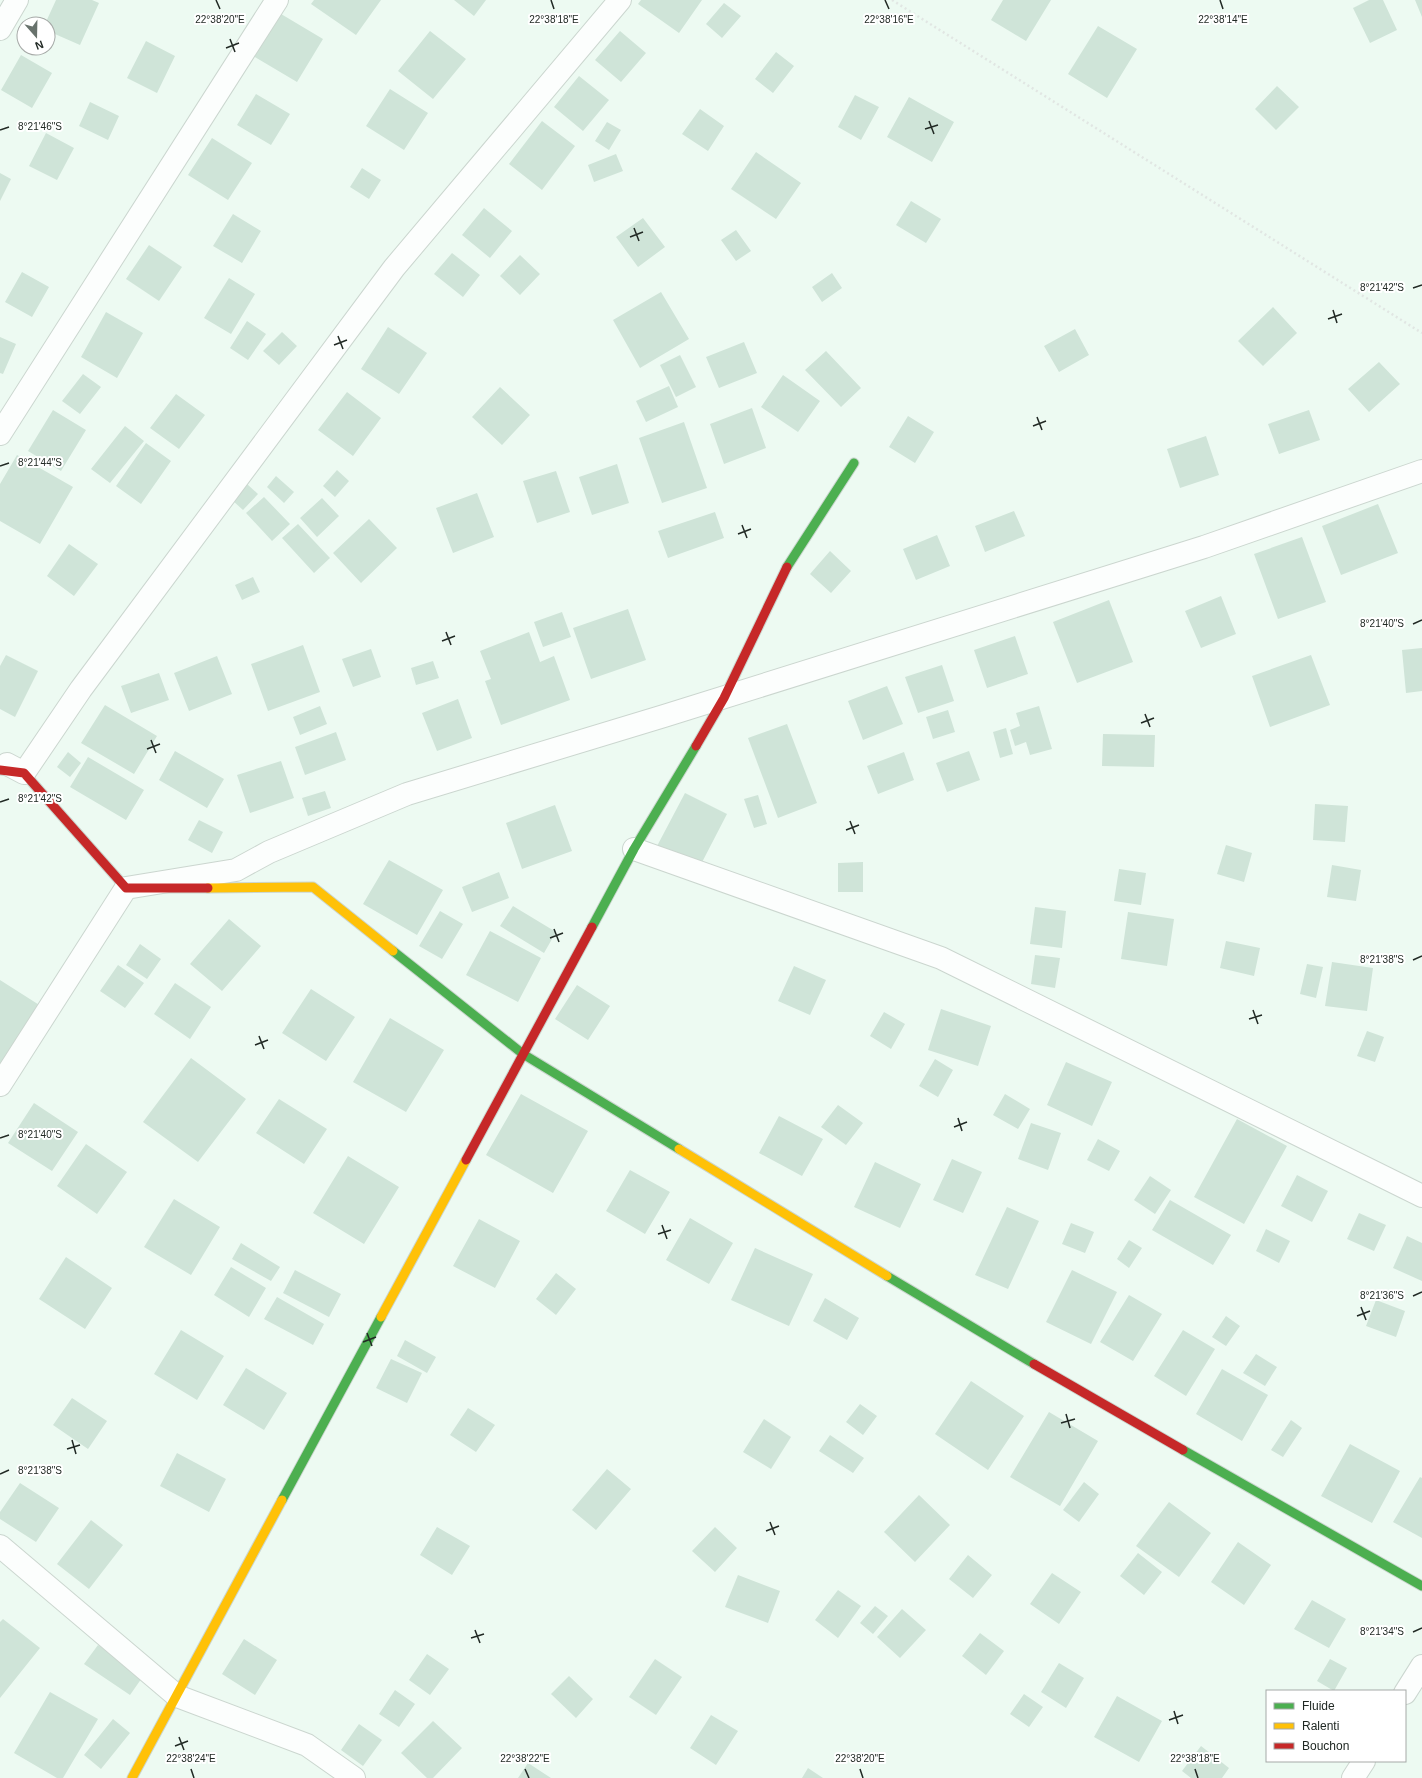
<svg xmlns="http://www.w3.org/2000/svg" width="1422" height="1778" font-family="Helvetica,sans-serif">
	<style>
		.building { fill: #cfe4d8 }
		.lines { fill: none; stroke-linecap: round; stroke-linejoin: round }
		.street-casing { stroke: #cbd6cf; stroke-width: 24 }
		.fast-casing { stroke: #cbd6cf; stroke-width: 11 }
		.slow-casing { stroke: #cbd6cf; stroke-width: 11 }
		.jam-casing { stroke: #cbd6cf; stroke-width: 11 }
		.path { stroke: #e1e6e3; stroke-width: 2.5; stroke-dasharray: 2 3; stroke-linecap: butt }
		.street { stroke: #fcfefd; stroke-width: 22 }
		.fast { stroke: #4caf50; stroke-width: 9 }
		.slow { stroke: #ffc107; stroke-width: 9 }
		.jam { stroke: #c62828; stroke-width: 9 }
		.ticks { fill: none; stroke: #212924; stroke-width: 1.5 }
		.ticks-label { font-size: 10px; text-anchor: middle; fill: #212924; stroke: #fff; stroke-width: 4; stroke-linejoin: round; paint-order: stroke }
	</style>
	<rect width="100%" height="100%" fill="#edfaf2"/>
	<!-- building -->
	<path class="building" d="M56,0H92L99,3L80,45L48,31V24H45Z
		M314,0H381L356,35L311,4Z
		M454,0H486L474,16Z
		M641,0H702L679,33L638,4Z
		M1003,0H1051L1026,41L991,20Z
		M1369,0H1383L1397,30L1370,43L1353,8Z
		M1415,0H1422V17Z
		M724,3L741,16L722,38L706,24Z
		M276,11L323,39L297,82L250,54Z
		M1098,26L1137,49L1107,98L1068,74Z
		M430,31L466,59L433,99L398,71Z
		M620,31L646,53L621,82L595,60Z
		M146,41L175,56L157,93L127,78Z
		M776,52L794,66L773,93L755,79Z
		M21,55L52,73L32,108L1,90Z
		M579,76L609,100L583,131L554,107Z
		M1277,86L1299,107L1276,130L1255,109Z
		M390,89L428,113L404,150L366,126Z
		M256,94L290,114L271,145L237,125Z
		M855,95L879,107L861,140L838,127Z
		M909,97L954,122L932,162L887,137Z
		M90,102L119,116L108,140L79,126Z
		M700,109L724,126L708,151L682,134Z
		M542,121L575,146L542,190L509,164Z
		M607,122L621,130L609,150L595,141Z
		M46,133L74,148L57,180L29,166Z
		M212,138L252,163L228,200L188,175Z
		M756,152L801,183L776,219L731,189Z
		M616,154L623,171L594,182L588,165Z
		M362,168L381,180L369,199L350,187Z
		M0,173L11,179L0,201Z
		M911,201L941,219L926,243L896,225Z
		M484,208L512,231L490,258L462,235Z
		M233,214L261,231L242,263L213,246Z
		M643,218L665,247L638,267L616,237Z
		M736,230L751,251L736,261L721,240Z
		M149,245L182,267L159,301L126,279Z
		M452,253L480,275L463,297L434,274Z
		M520,255L540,274L520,295L500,276Z
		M22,272L49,287L32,317L5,302Z
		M832,273L842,288L822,302L812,287Z
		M229,278L255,294L231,334L204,318Z
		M661,292L689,339L640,368L613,320Z
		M1273,307L1297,333L1263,366L1238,341Z
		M106,312L143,333L117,378L81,357Z
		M247,321L266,334L248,360L230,348Z
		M388,327L427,353L399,394L361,369Z
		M1075,329L1089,355L1059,372L1044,346Z
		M282,332L297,346L279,365L263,351Z
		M0,337L16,344L3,374L0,373Z
		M744,342L757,373L719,388L706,357Z
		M826,351L861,388L841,407L805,370Z
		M680,355L696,387L676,397L660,365Z
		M1379,362L1400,384L1369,412L1348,389Z
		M83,374L101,387L80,414L62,401Z
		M783,375L820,401L798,432L761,407Z
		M669,386L678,407L646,422L636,401Z
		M500,387L530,415L502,445L472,417Z
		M347,392L381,418L353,456L318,430Z
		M176,394L205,415L179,449L150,428Z
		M752,408L766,448L724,464L710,424Z
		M53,410L86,430L61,471L28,451Z
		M1309,410L1320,440L1279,454L1268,424Z
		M908,416L934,432L915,463L889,447Z
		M684,422L707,488L662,503L639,438Z
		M125,426L144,441L110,483L91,469Z
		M1206,436L1219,475L1180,488L1167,449Z
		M146,443L171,461L141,504L116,486Z
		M17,455L73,487L40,544L0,521V484Z
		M617,464L629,503L592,515L579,477Z
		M337,470L349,481L335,497L323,486Z
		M556,471L570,512L537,523L523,481Z
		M276,476L294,492L284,503L267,487Z
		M247,484L258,494L243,510L232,500Z
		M477,493L494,537L453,553L436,508Z
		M264,497L290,524L272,541L246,513Z
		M322,498L339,516L317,537L300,518Z
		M1378,504L1398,553L1341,575L1322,526Z
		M1014,511L1025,536L985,552L975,526Z
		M715,512L724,538L668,558L658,531Z
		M369,519L397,548L361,583L333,553Z
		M298,524L330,558L314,573L282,538Z
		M937,535L950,566L916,580L903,549Z
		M1302,537L1326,602L1278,619L1254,554Z
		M69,544L98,564L74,596L47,576Z
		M830,551L851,571L831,593L810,574Z
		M253,577L260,592L242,600L235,585Z
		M1221,596L1236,634L1201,648L1185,611Z
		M1109,600L1133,662L1077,683L1053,622Z
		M628,609L646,660L591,679L573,628Z
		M562,612L571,637L543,647L534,622Z
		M529,632L540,662L554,656L570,700L501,725L485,681L491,679L480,651Z
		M1015,636L1028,674L987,688L974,650Z
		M303,645L320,692L268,711L251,664Z
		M1422,648V691L1406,693L1402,650Z
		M371,649L381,677L353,687L342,659Z
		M6,655L38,671L15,717L0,709V666Z
		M1311,655L1330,705L1270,727L1252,676Z
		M217,656L232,694L189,711L174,673Z
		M433,661L439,678L416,685L411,668Z
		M942,665L954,701L918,713L905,677Z
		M159,673L169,700L131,713L121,686Z
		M887,686L903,724L863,740L848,701Z
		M458,699L472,738L437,751L422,713Z
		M105,705L157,736L134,774L81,743Z
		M320,706L327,724L300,735L293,717Z
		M1039,706L1052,749L1030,755L1026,742L1015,746L1010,730L1020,726L1016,713Z
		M948,710L955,732L933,739L926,717Z
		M787,724L817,803L778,818L748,738Z
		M1006,728L1013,754L1000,758L993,732Z
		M336,732L346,760L305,775L295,747Z
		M1103,734L1155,735L1154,767L1102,766Z
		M175,751L224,779L207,808L159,780Z
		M969,751L980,780L947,792L936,763Z
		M68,752L81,763L70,777L57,767Z
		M904,752L914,780L878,794L867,766Z
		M88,757L144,790L126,820L70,787Z
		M281,761L294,798L250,813L237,775Z
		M325,791L331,808L308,816L302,798Z
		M685,793L727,814L698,870L656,848Z
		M758,795L767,824L754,828L744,799Z
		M1315,804L1348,806L1345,842L1313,840Z
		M555,805L572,851L522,869L506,823Z
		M199,820L223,832L212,853L188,840Z
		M1226,845L1252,853L1244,882L1217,874Z
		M389,860L443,890L417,935L363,904Z
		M863,862V892H838V863Z
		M1332,865L1361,870L1356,901L1327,897Z
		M1119,869L1146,873L1141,905L1114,901Z
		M499,872L509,898L472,912L462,887Z
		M513,906L556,932L544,953L500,926Z
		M1035,907L1066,911L1062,948L1030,944Z
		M440,911L463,924L442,959L419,946Z
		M1128,912L1174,919L1167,966L1121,959Z
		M229,919L261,946L222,991L190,964Z
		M490,931L541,958L518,1002L466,975Z
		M1226,941L1260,948L1254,976L1220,968Z
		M140,944L161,959L147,979L126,965Z
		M1035,955L1060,958L1055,988L1031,984Z
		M1332,962L1373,968L1367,1011L1325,1006Z
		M1307,964L1323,967L1316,998L1300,994Z
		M118,965L144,983L125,1008L100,991Z
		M794,966L826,980L810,1015L778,1001Z
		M0,980L44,1008L0,1075Z
		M175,983L211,1007L190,1039L154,1014Z
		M577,985L610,1006L588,1040L555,1019Z
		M311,989L355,1017L326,1061L282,1033Z
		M941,1009L991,1026L978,1066L928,1050Z
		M884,1012L905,1024L891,1049L870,1036Z
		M390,1018L444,1050L406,1112L353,1082Z
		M1367,1031L1384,1037L1375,1062L1357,1056Z
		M191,1058L246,1099L198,1162L143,1122Z
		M935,1059L953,1070L938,1097L919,1086Z
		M1066,1062L1112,1082L1092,1126L1047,1105Z
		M521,1094L588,1131L553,1193L486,1155Z
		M1005,1094L1030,1109L1018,1129L993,1115Z
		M279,1099L327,1129L304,1164L256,1133Z
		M34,1103L78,1132L52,1171L8,1143Z
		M838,1105L863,1123L846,1145L821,1127Z
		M779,1116L823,1139L802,1176L759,1153Z
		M1237,1119L1287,1146L1244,1224L1194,1197Z
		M1031,1123L1061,1133L1048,1170L1018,1159Z
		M1098,1139L1120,1151L1109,1171L1087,1160Z
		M86,1144L127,1172L97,1214L57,1186Z
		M348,1156L399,1187L364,1244L313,1213Z
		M952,1159L982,1172L963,1213L933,1200Z
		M875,1162L921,1184L900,1228L854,1207Z
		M630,1170L670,1192L645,1234L606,1211Z
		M1297,1175L1328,1191L1312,1222L1281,1206Z
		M1150,1176L1171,1190L1155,1214L1134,1200Z
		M174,1199L220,1227L191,1275L144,1247Z
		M1170,1200L1231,1235L1213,1265L1152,1230Z
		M1007,1207L1039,1221L1008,1289L975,1275Z
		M1359,1213L1386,1225L1374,1251L1347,1239Z
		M690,1218L733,1243L709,1284L666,1260Z
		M479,1219L520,1241L495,1288L453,1266Z
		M1071,1223L1094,1232L1085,1253L1062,1244Z
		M1266,1229L1290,1241L1279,1263L1256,1251Z
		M1407,1236L1422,1243V1281L1393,1268Z
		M1129,1240L1142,1248L1129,1268L1117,1259Z
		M241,1243L280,1267L271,1281L232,1259Z
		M755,1248L813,1274L789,1326L731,1300Z
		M66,1257L112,1288L85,1329L39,1299Z
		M231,1267L266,1288L249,1317L214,1295Z
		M295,1270L341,1294L329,1317L283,1293Z
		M1072,1270L1117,1292L1091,1344L1046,1322Z
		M556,1273L576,1289L556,1315L536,1299Z
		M1129,1295L1162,1314L1133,1361L1100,1342Z
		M277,1297L324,1324L313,1345L264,1319Z
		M825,1298L859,1318L847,1340L813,1321Z
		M1376,1300L1405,1311L1396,1337L1366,1326Z
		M1226,1316L1240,1326L1226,1346L1212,1337Z
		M181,1330L224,1356L197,1400L154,1374Z
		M1183,1330L1215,1349L1186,1396L1154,1376Z
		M405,1340L436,1357L427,1373L397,1356Z
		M1256,1354L1277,1367L1265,1386L1243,1373Z
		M391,1359L422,1373L407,1403L376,1388Z
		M246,1368L287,1393L264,1430L223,1405Z
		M1222,1369L1268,1395L1242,1441L1196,1414Z
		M971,1381L1024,1416L988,1470L935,1434Z
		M72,1398L107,1421L88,1449L53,1425Z
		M860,1404L877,1416L863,1435L846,1422Z
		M468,1408L495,1425L476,1452L450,1435Z
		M1049,1412L1098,1441L1060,1506L1010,1477Z
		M764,1419L791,1437L771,1469L743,1452Z
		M1291,1420L1302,1428L1283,1457L1271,1450Z
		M830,1435L864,1458L853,1473L819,1451Z
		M1350,1444L1400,1471L1372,1523L1321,1496Z
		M177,1453L226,1479L209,1512L160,1486Z
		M607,1469L631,1489L596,1530L572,1510Z
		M1420,1477L1422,1478V1538L1393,1522Z
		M1084,1482L1099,1494L1079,1522L1063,1510Z
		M20,1483L59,1508L36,1542L0,1519V1512Z
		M919,1495L950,1525L915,1562L884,1532Z
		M1169,1502L1211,1533L1179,1577L1136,1546Z
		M91,1520L123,1545L89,1589L57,1564Z
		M437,1527L470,1546L452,1575L420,1555Z
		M715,1527L737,1548L715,1572L692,1551Z
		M1238,1542L1271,1565L1244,1605L1211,1582Z
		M1138,1553L1162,1572L1144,1595L1120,1576Z
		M968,1555L992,1575L973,1598L949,1579Z
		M1052,1573L1081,1592L1059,1624L1030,1604Z
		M738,1575L780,1591L768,1623L725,1607Z
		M838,1590L861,1606L838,1638L815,1620Z
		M1312,1600L1346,1619L1329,1648L1294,1629Z
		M875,1606L888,1616L873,1634L860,1623Z
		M902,1609L926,1630L900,1658L877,1637Z
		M3,1619L40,1648L0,1698V1622Z
		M980,1633L1004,1651L986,1675L962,1656Z
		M244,1639L277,1660L255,1695L222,1674Z
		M98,1645L144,1675L130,1695L84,1664Z
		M427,1654L449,1669L430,1695L409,1680Z
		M655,1659L682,1677L656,1715L629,1697Z
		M1330,1659L1347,1668L1334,1691L1317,1681Z
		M1059,1663L1084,1678L1066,1708L1041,1692Z
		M569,1676L593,1699L576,1718L551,1694Z
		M395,1690L415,1704L399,1727L379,1714Z
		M50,1692L98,1719L63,1778H57L14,1753Z
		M1024,1694L1043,1707L1029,1727L1010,1714Z
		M1117,1696L1162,1721L1139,1762L1094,1737Z
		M711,1715L738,1731L716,1765L690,1748Z
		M113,1719L130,1733L101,1769L84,1755Z
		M433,1721L462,1748L433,1778H427L401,1753Z
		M359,1724L382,1740L363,1766L341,1750Z
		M1201,1746L1229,1768L1222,1778H1191L1182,1771Z
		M528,1763L551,1778H518Z
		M808,1768L823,1778H802Z"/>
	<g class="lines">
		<defs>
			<path id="street" d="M0,29L17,0
				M0,434L277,0
				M7,764L24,773L81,689L394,268L620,0
				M634,849L941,958L1422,1196
				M0,1085L126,888L236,870L269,852L407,794L664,716L1204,547L1422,471
				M0,1546L177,1696L307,1745L354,1778
				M1405,1693L1422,1666
				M1353,1778L1364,1761"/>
			<path id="fast" d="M787,567L854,463
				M592,927L634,849L696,746
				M393,951L523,1054L679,1149
				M887,1276L1034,1364
				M1183,1450L1422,1586
				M282,1500L381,1317"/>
			<path id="slow" d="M208,888L313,887L393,951
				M679,1149L887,1276
				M381,1317L466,1160
				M132,1778L282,1500"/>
			<path id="jam" d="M696,746L724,698L787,567
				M0,770L24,773L126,888H208
				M466,1160L592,927
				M1034,1364L1183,1450"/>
		</defs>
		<!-- street casing -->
		<use href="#street" class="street-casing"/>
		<!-- fast casing -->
		<use href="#fast" class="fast-casing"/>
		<!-- slow casing -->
		<use href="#slow" class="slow-casing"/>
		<!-- jam casing -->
		<use href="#jam" class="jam-casing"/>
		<!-- path -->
		<path class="path" d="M892,0L1422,333"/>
		<!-- street -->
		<use href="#street" class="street"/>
		<!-- fast -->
		<use href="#fast" class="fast"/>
		<!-- slow -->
		<use href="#slow" class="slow"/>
		<!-- jam -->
		<use href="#jam" class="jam"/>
	</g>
	<!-- ticks -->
	<path class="ticks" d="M216,0L220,9M551,0L554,9M885,0L889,9M1220,0L1223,9M230,39L235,52M226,48L239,43M929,121L934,134M925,129L938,125M0,130L9,127M634,228L639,241M630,237L643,232M1413,288L1422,285M1333,310L1337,323M1328,319L1342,314M338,336L343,349M334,345L347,340M1037,417L1042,430M1033,426L1046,421M0,466L9,463M742,525L747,538M738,534L751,529M1413,624L1422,620M446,632L451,645M442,641L455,636M1145,714L1150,727M1141,723L1154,718M151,740L156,753M147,749L160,744M0,802L9,799M850,821L855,834M846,830L859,825M554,929L559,942M550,938L563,933M1413,960L1422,956M1253,1010L1258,1024M1249,1019L1262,1015M259,1036L264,1049M255,1045L268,1040M958,1118L962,1131M954,1127L967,1122M0,1138L9,1135M662,1225L667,1239M658,1234L671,1230M1413,1296L1422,1292M1361,1307L1366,1320M1357,1316L1370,1311M367,1333L372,1346M363,1342L376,1337M1066,1414L1070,1428M1061,1423L1075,1419M72,1440L76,1454M67,1449L80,1445M0,1474L9,1470M770,1522L775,1535M766,1531L779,1526M475,1630L480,1643M1413,1632L1422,1628M471,1638L484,1634M1174,1711L1178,1724M1169,1720L1183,1715M179,1737L184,1750M175,1746L188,1741M191,1769L194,1778M525,1769L529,1778M860,1769L863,1778M1195,1769L1198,1778"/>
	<g class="ticks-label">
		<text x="220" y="23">22°38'20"E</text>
		<text x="554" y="23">22°38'18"E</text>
		<text x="889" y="23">22°38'16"E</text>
		<text x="1223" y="23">22°38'14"E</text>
		<text x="40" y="130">8°21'46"S</text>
		<text x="1382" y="291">8°21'42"S</text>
		<text x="40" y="466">8°21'44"S</text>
		<text x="1382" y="627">8°21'40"S</text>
		<text x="40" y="802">8°21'42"S</text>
		<text x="1382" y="963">8°21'38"S</text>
		<text x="40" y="1138">8°21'40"S</text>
		<text x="1382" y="1299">8°21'36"S</text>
		<text x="40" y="1474">8°21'38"S</text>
		<text x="1382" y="1635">8°21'34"S</text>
		<text x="191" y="1762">22°38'24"E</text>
		<text x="525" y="1762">22°38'22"E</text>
		<text x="860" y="1762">22°38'20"E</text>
		<text x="1195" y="1762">22°38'18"E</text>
	</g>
	<!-- legend -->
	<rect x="1266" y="1690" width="140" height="72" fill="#ffffff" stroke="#a6a9a7"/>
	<rect x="1274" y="1703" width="20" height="6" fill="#4caf50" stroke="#a6a9a7"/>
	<text x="1302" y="1710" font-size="12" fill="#212924">Fluide</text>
	<rect x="1274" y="1723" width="20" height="6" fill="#ffc107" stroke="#a6a9a7"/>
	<text x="1302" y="1730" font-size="12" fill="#212924">Ralenti</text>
	<rect x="1274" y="1743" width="20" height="6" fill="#c62828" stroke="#a6a9a7"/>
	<text x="1302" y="1750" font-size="12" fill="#212924">Bouchon</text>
	<!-- north arrow -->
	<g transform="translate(36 36) rotate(160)"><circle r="19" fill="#ffffff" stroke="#a6a9a7"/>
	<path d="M0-3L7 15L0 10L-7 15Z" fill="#68726c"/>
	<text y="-6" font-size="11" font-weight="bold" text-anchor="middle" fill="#212924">N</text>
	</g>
</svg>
